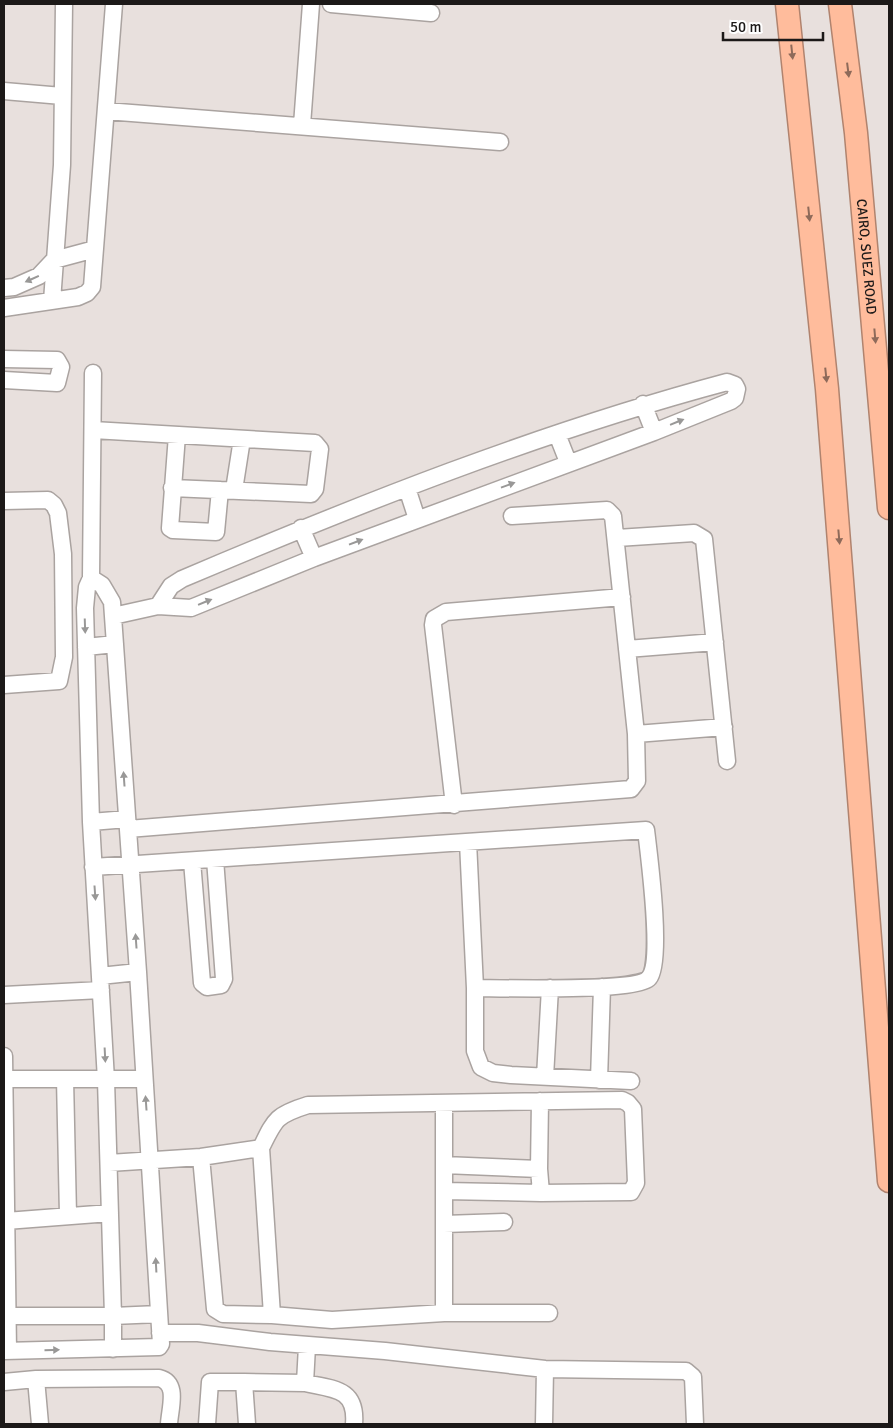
<svg xmlns="http://www.w3.org/2000/svg" width="893" height="1428" font-family="Signika,sans-serif">
	<style>
		.lines { fill: none; stroke-linecap: round; stroke-linejoin: round }
		.minor-casing { stroke: #aaa3a0; stroke-width: 19 }
		.highway-casing { stroke: #b0836e; stroke-width: 25 }
		.minor { stroke: #fff; stroke-width: 16 }
		.highway { stroke: #ffbc9c; stroke-width: 22 }
		.oneway { fill: #8e6a5a }
		.oneway2 { fill: #999897 }
		.labels { text-anchor: middle; stroke-width: 5; stroke-linejoin: round; paint-order: stroke }
		.street-label { font-size: 14px; fill: #1c1918; stroke: #fff }
	</style>
	<rect width="100%" height="100%" fill="#e8e0dd"/>
	<g class="lines">
		<defs>
			<path id="minor" d="M331,4L431,13
				M4,91L62,96
				M106,111L500,142
				M302,125L311,4
				M4,288L14,287L39,276L54,260L95,249
				M52,301L62,165L64,4
				M4,308L78,297L87,293L92,287L114,4
				M4,359L57,360L61,367L57,383L4,380
				M643,404L654,432
				M93,430L315,443L320,449L315,489L311,494L172,488
				M557,434L568,462
				M177,435L170,528L173,530L216,532L220,490
				M407,488L417,519
				M234,490L242,439
				M4,501L48,500L54,505L58,513L63,554L64,657L59,681L4,685
				M301,528L314,558
				M617,538L694,533L704,539L727,761
				M113,616L158,606L191,608L314,558L654,432L731,401L735,398L737,389L735,385L727,382C540,432 359,504 182,579L171,586L158,606
				M86,647L115,644
				M627,649L715,642
				M636,734L724,727
				M454,805L433,625L434,619L446,612L622,597
				M91,822L127,819
				M128,829L631,789L637,781L636,734L613,516L607,510L512,516
				M468,842L475,988V1051L481,1067L493,1073L511,1075L631,1081
				M192,861L202,983L207,987L221,985L224,979L215,859
				M93,867L646,830C649,855 663,962 649,978C638,992 499,988 475,988
				M100,976L138,972
				M4,995L101,990
				M4,1056L8,1351
				M545,1077L550,988
				M5,1079H144
				M65,1079L68,1215
				M599,1080L602,987
				M540,1101L539,1169L541,1193
				M261,1148L272,1315L332,1320L444,1313H549
				M201,1157L215,1309L223,1314L272,1315
				M109,1163L201,1157L261,1148C275,1119 276,1115 308,1105L622,1100L628,1103L633,1109L636,1183L631,1192L541,1193L444,1191
				M444,1165L539,1169
				M6,1221L110,1213
				M444,1224L504,1222
				M444,1313V1103
				M4,1316H113L106,1080L91,822L85,608L87,587L91,578L93,373
				M160,1333H198L270,1342L385,1351L545,1369L686,1371L693,1377L695,1424
				M307,1346L305,1383C333,1389 357,1388 354,1424
				M113,1349V1316L159,1314
				M4,1351L159,1347L161,1344L138,972L112,602L102,585L91,578
				M36,1379L40,1424
				M4,1382L36,1379L159,1378C179,1383 170,1407 169,1424
				M207,1424L210,1382H244
				M247,1424L244,1382L305,1383
				M544,1424L545,1369"/>
			<g id="highway">
				<path d="M787,4L827,389L889,1181"/>
				<path id="s1" d="M840,4L856,133L889,508"/>
			</g>
		</defs>
		<!-- minor casing -->
		<use href="#minor" class="minor-casing"/>
		<!-- highway casing -->
		<use href="#highway" class="highway-casing"/>
		<!-- minor -->
		<use href="#minor" class="minor"/>
		<!-- highway -->
		<use href="#highway" class="highway"/>
	</g>
	<!-- one-way arrows -->
	<defs><path id="oneway-solid" d="M-6-.8H1V-3.2L6.5 0L1 3.2V.8H-6Z" transform="scale(1.25)"/></defs>
	<g class="oneway">
		<use href="#oneway-solid" transform="translate(792 52) rotate(84)"/>
		<use href="#oneway-solid" transform="translate(848 70) rotate(83)"/>
		<use href="#oneway-solid" transform="translate(809 214) rotate(84)"/>
		<use href="#oneway-solid" transform="translate(875 336) rotate(85)"/>
		<use href="#oneway-solid" transform="translate(826 375) rotate(84)"/>
		<use href="#oneway-solid" transform="translate(839 537) rotate(85)"/>
	</g>
	<g class="oneway2">
		<use href="#oneway-solid" transform="translate(32 279) rotate(156)"/>
		<use href="#oneway-solid" transform="translate(677 422) rotate(-22)"/>
		<use href="#oneway-solid" transform="translate(508 485) rotate(-20)"/>
		<use href="#oneway-solid" transform="translate(356 542) rotate(-21)"/>
		<use href="#oneway-solid" transform="translate(205 602) rotate(-22)"/>
		<use href="#oneway-solid" transform="translate(85 626) rotate(88)"/>
		<use href="#oneway-solid" transform="translate(124 779) rotate(-94)"/>
		<use href="#oneway-solid" transform="translate(95 893) rotate(86)"/>
		<use href="#oneway-solid" transform="translate(136 941) rotate(-94)"/>
		<use href="#oneway-solid" transform="translate(105 1055) rotate(87)"/>
		<use href="#oneway-solid" transform="translate(146 1103) rotate(-94)"/>
		<use href="#oneway-solid" transform="translate(156 1265) rotate(-93)"/>
		<use href="#oneway-solid" transform="translate(52 1350) rotate(-1)"/>
	</g>
	<g class="labels">
		<!-- street labels -->
		<g class="street-label">
			<text dy="5" stroke="none"><textPath href="#s1" startOffset="254">CAIRO, SUEZ ROAD</textPath></text>
		</g>
	</g>
	<!-- border -->
	<rect width="893" height="1428" fill="none" stroke="#1c1918" stroke-width="10"/>
	<!-- scale -->
	<path d="M723 32v8h100v-8" fill="none" stroke="#1c1918" stroke-width="2.5"/>
	<text x="730" y="32" font-size="15" fill="#1c1918" stroke="#ffffff" stroke-width="4" paint-order="stroke">50 m</text>
</svg>
